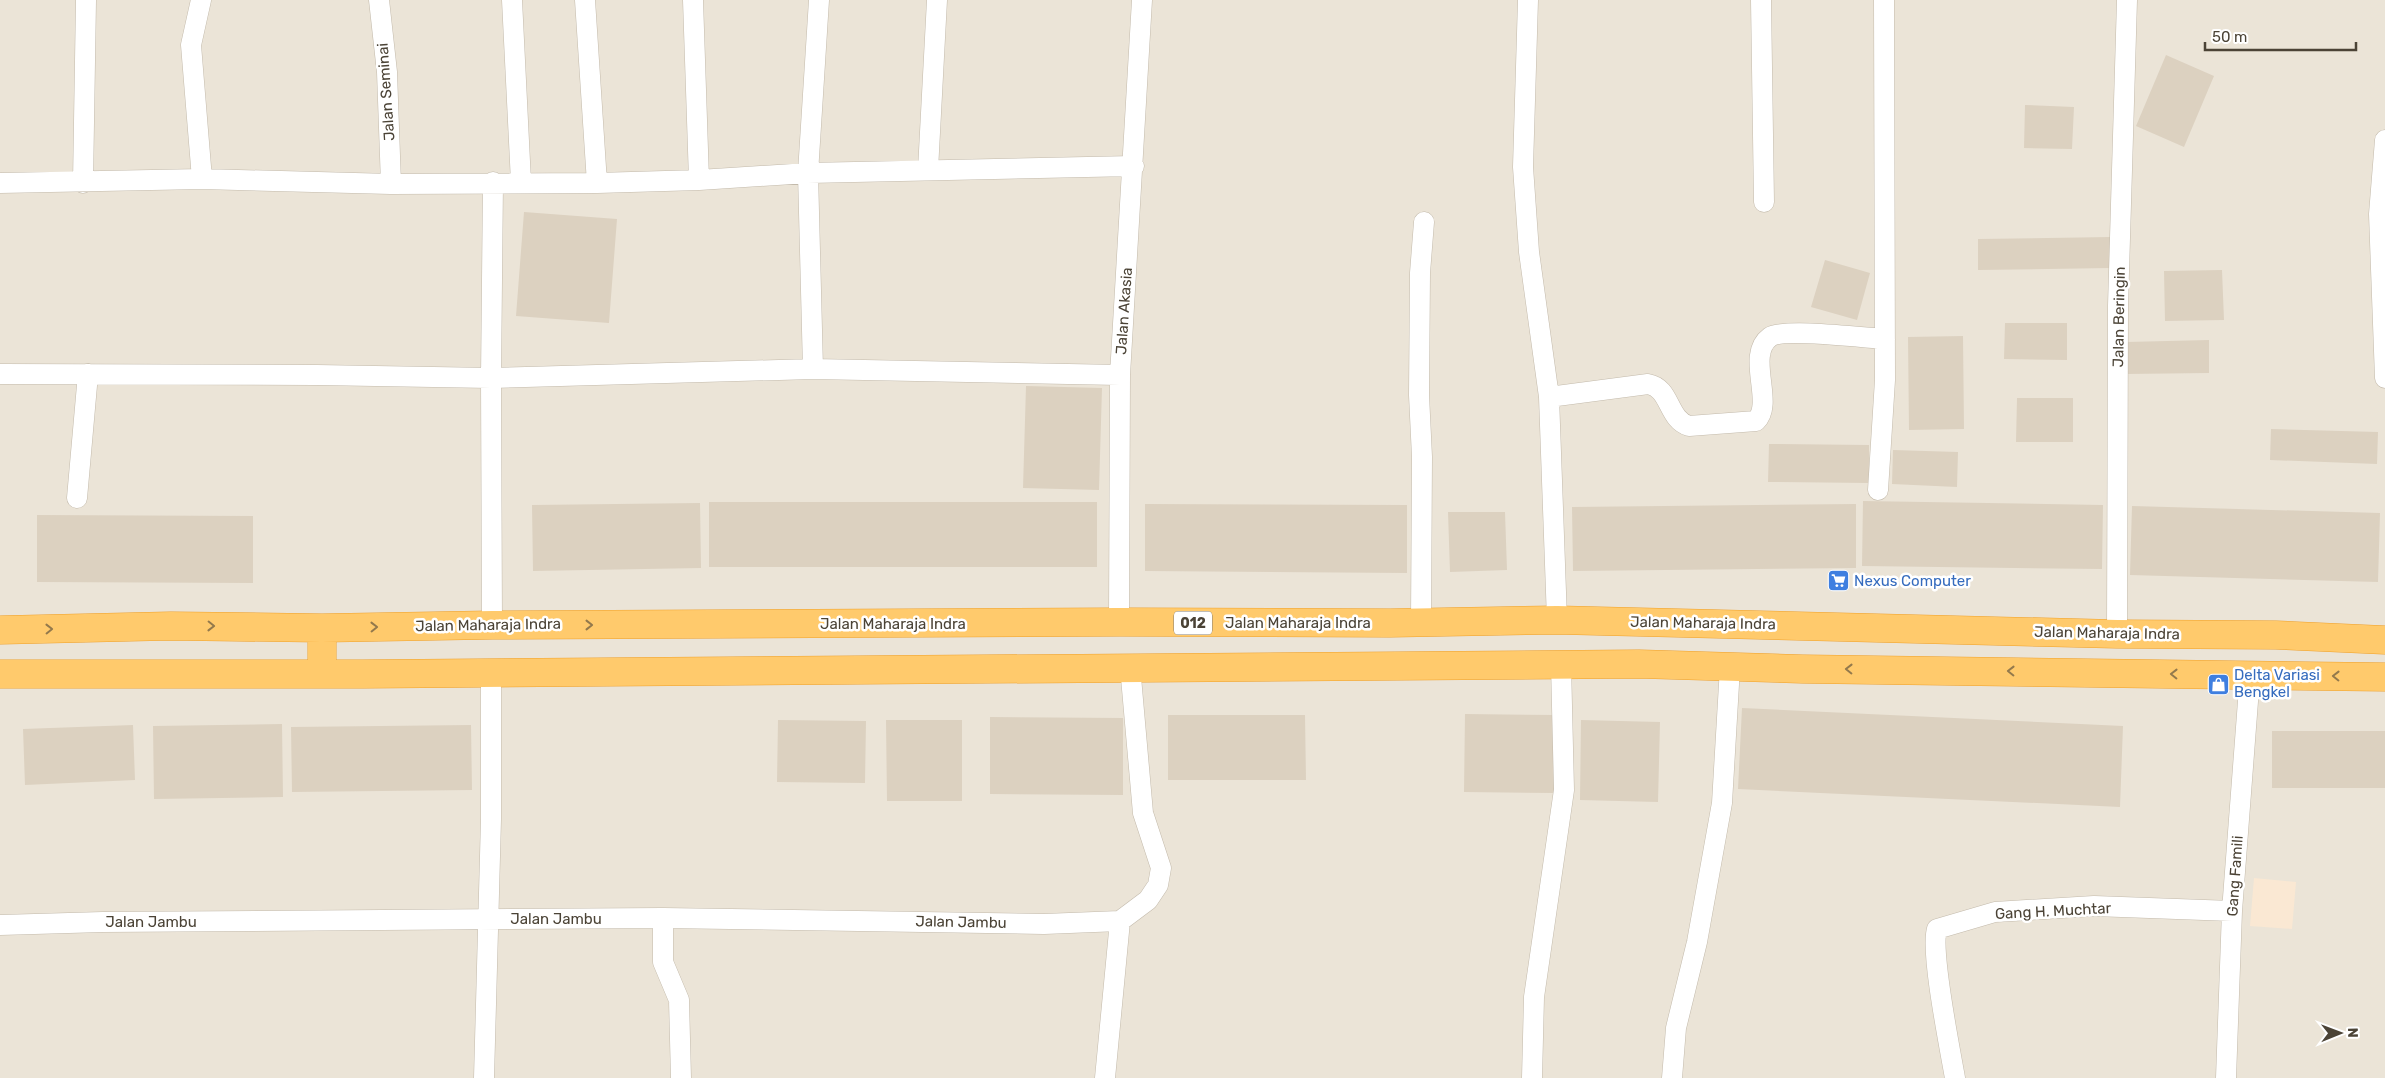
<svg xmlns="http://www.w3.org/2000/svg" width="2385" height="1078" font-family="Rubik,sans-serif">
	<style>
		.residential { fill: #ebe4d7 }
		.commercial { fill: #fae8d3 }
		.building { fill: #dcd1c0 }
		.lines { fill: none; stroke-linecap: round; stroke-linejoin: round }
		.minor-casing { stroke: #c3baab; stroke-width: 21 }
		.highway-casing { stroke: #efa12b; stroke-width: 29 }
		.minor { stroke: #fff; stroke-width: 20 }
		.highway { stroke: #ffca6c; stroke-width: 28 }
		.oneway { stroke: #93794c }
		.labels { text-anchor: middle; stroke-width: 5; stroke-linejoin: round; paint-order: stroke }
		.shield { fill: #fff; stroke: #817b72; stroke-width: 1 }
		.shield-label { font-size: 14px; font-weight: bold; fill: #4b4336 }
		.street-label { font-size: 15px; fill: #4b4336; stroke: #fff }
		.shop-label { font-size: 15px; fill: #366cbe; stroke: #fff; text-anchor: start }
	</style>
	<rect width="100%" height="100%" fill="#f6f2ea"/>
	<!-- residential -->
	<path class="residential" d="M0,0H2385V1078H0Z"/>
	<!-- commercial -->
	<path class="commercial" d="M2254,878L2296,882L2292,929L2250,926Z"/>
	<!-- building -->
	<path class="building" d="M2166,55L2214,76L2184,147L2136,126Z
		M2025,105L2074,107L2072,149L2024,148Z
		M524,212L617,219L609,323L516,316Z
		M2110,237V268L1978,270V239Z
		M1825,260L1870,273L1857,320L1811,307Z
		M2222,270L2224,320L2165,321L2164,271Z
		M2005,323H2067V360L2004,359Z
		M1963,336L1964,429L1909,430L1908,337Z
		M2209,340V373L2126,374V342Z
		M1026,386L1102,388L1099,490L1023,488Z
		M2017,398H2073V442H2016Z
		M2271,429L2378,432L2377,464L2270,460Z
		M1769,444L1869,445V483L1768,482Z
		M1893,450L1958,452L1957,487L1892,484Z
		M1863,501L2103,505L2102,569L1862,566Z
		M709,502H1097V567H709Z
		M700,503L701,568L533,571L532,505Z
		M1145,504L1407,505V573L1145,571Z
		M1856,504V568L1573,571L1572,507Z
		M2132,506L2380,513L2378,582L2130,575Z
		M1448,512H1505L1507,570L1450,572Z
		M37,515L253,516V583L37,582Z
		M1742,708L2123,726L2120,807L1738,789Z
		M1465,714L1557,715L1556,793L1464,792Z
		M1168,715H1305L1306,780H1168Z
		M990,717L1123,718V795L990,794Z
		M778,720L866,721L865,783L777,782Z
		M886,720H962V801H887Z
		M1581,720L1660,722L1658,802L1580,800Z
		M282,724L283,797L154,799L153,726Z
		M133,725L135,780L25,785L23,729Z
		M471,725L472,790L292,792L291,727Z
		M2272,731H2385V788H2272Z"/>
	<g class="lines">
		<defs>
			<path id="minor" d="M201,0L191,45L202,179
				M379,0L387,72L391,184
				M512,0L521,182
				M585,0L597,183
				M693,0L699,180
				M1528,0L1523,167L1529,252L1549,397L1557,620
				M1761,0L1764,202
				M2385,140L2379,214L2385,378
				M928,170L937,0
				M0,183L202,179L391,184L597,183L699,180L808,173L1134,166
				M83,183L86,0
				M813,369L808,173L819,0
				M0,374L317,375L491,378L813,369L1120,375
				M1549,397L1648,384C1671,388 1667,419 1689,426L1756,421C1775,403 1745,355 1770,337C1783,328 1866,338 1885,339
				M1878,490L1885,380L1884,0
				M77,498L88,374
				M1119,622L1120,375L1142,0
				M1421,623L1422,457L1419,395L1420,273L1424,222
				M492,625L491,378L493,182
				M2117,634L2118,306L2127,0
				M663,918V962L679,1000L681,1078
				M0,925L103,922L663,918L1044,924L1120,921L1148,900L1158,885L1161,868L1143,813L1130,666
				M484,1078L491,819V673
				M1105,1078L1120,921
				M1532,1078L1534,997L1564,790L1561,664
				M1672,1078L1676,1028L1697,942L1722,803L1730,667
				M1955,1078C1950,1049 1930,951 1937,929L1995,912L2094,906L2232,911
				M2226,1078L2232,911L2250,675"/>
			<path id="highway" d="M0,630L171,626L322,628L492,625L1119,622L1390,623L1557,620L2117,634L2276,635L2385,640
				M0,674H363L1639,664L1802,669L2385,677
				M322,674V628"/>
		</defs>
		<!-- minor casing -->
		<use href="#minor" class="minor-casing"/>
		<!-- highway casing -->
		<use href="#highway" class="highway-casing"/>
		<!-- minor -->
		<use href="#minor" class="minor"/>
		<!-- highway -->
		<use href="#highway" class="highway"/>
	</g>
	<!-- one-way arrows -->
	<defs><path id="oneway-chevron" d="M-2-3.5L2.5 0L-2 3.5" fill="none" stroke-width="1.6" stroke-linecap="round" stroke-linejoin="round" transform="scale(1.25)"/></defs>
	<g class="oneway">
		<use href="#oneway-chevron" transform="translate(589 625)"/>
		<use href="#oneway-chevron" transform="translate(211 626) rotate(1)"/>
		<use href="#oneway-chevron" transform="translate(374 627) rotate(-1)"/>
		<use href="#oneway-chevron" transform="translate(49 629) rotate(-1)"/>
		<use href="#oneway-chevron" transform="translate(1849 669) rotate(-179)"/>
		<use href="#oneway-chevron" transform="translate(2011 671) rotate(-179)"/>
		<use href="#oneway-chevron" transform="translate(2174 674) rotate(-179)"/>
		<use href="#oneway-chevron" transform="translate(2336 676) rotate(-179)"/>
	</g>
	<!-- icons -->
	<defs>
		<symbol id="supermarket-square" viewBox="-11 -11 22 22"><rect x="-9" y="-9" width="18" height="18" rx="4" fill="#3f7fe0" stroke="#fff"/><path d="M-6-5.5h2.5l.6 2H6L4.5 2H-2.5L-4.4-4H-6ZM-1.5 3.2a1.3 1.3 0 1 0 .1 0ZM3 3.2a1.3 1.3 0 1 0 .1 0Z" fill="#fff"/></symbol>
		<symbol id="shop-square" viewBox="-11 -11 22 22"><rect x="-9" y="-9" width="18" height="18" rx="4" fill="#3f7fe0" stroke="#fff"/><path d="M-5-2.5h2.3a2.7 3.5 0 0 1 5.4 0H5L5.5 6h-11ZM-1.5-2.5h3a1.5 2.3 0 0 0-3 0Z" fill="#fff"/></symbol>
	</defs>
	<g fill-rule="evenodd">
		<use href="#supermarket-square" x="1826" y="568" width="25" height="25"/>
		<use href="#shop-square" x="2206" y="672" width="25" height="25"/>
	</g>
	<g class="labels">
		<!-- shield labels -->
		<rect class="shield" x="1174" y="611.5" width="38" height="23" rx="4"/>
		<g class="shield-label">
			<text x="1193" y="628">012</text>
		</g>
		<!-- street labels -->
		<g class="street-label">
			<text transform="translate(386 92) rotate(-94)" y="5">Jalan Seminai</text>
			<text transform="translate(1124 311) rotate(-86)" y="5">Jalan Akasia</text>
			<text transform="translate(2119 317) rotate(-89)" y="5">Jalan Beringin</text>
			<text x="1298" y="628">Jalan Maharaja Indra</text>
			<text transform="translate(1703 623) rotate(1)" y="5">Jalan Maharaja Indra</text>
			<text x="893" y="629">Jalan Maharaja Indra</text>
			<text transform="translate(488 625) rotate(-1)" y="5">Jalan Maharaja Indra</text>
			<text transform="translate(2107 633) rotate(1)" y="5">Jalan Maharaja Indra</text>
			<text transform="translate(2235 876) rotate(-86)" y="5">Gang Famili</text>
			<text transform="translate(2053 911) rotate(-3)" y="5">Gang H. Muchtar</text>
			<text x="556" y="924">Jalan Jambu</text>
			<text x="151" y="927">Jalan Jambu</text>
			<text transform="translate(961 922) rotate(1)" y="5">Jalan Jambu</text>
		</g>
		<!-- shop labels -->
		<g class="shop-label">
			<text x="1854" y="586">Nexus Computer</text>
			<text x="2234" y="680">Delta Variasi<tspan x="2234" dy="17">Bengkel</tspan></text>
		</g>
	</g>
	<!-- north arrow -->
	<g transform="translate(2340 1033) rotate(89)" stroke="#ffffff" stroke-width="4" paint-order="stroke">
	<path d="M0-4L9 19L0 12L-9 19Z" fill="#4b4336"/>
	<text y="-8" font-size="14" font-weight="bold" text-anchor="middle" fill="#4b4336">N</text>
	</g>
	<!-- scale -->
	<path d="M2205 42v8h151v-8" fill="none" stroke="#4b4336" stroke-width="2.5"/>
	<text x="2212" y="42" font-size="15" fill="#4b4336" stroke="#ffffff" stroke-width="4" paint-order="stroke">50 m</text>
</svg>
